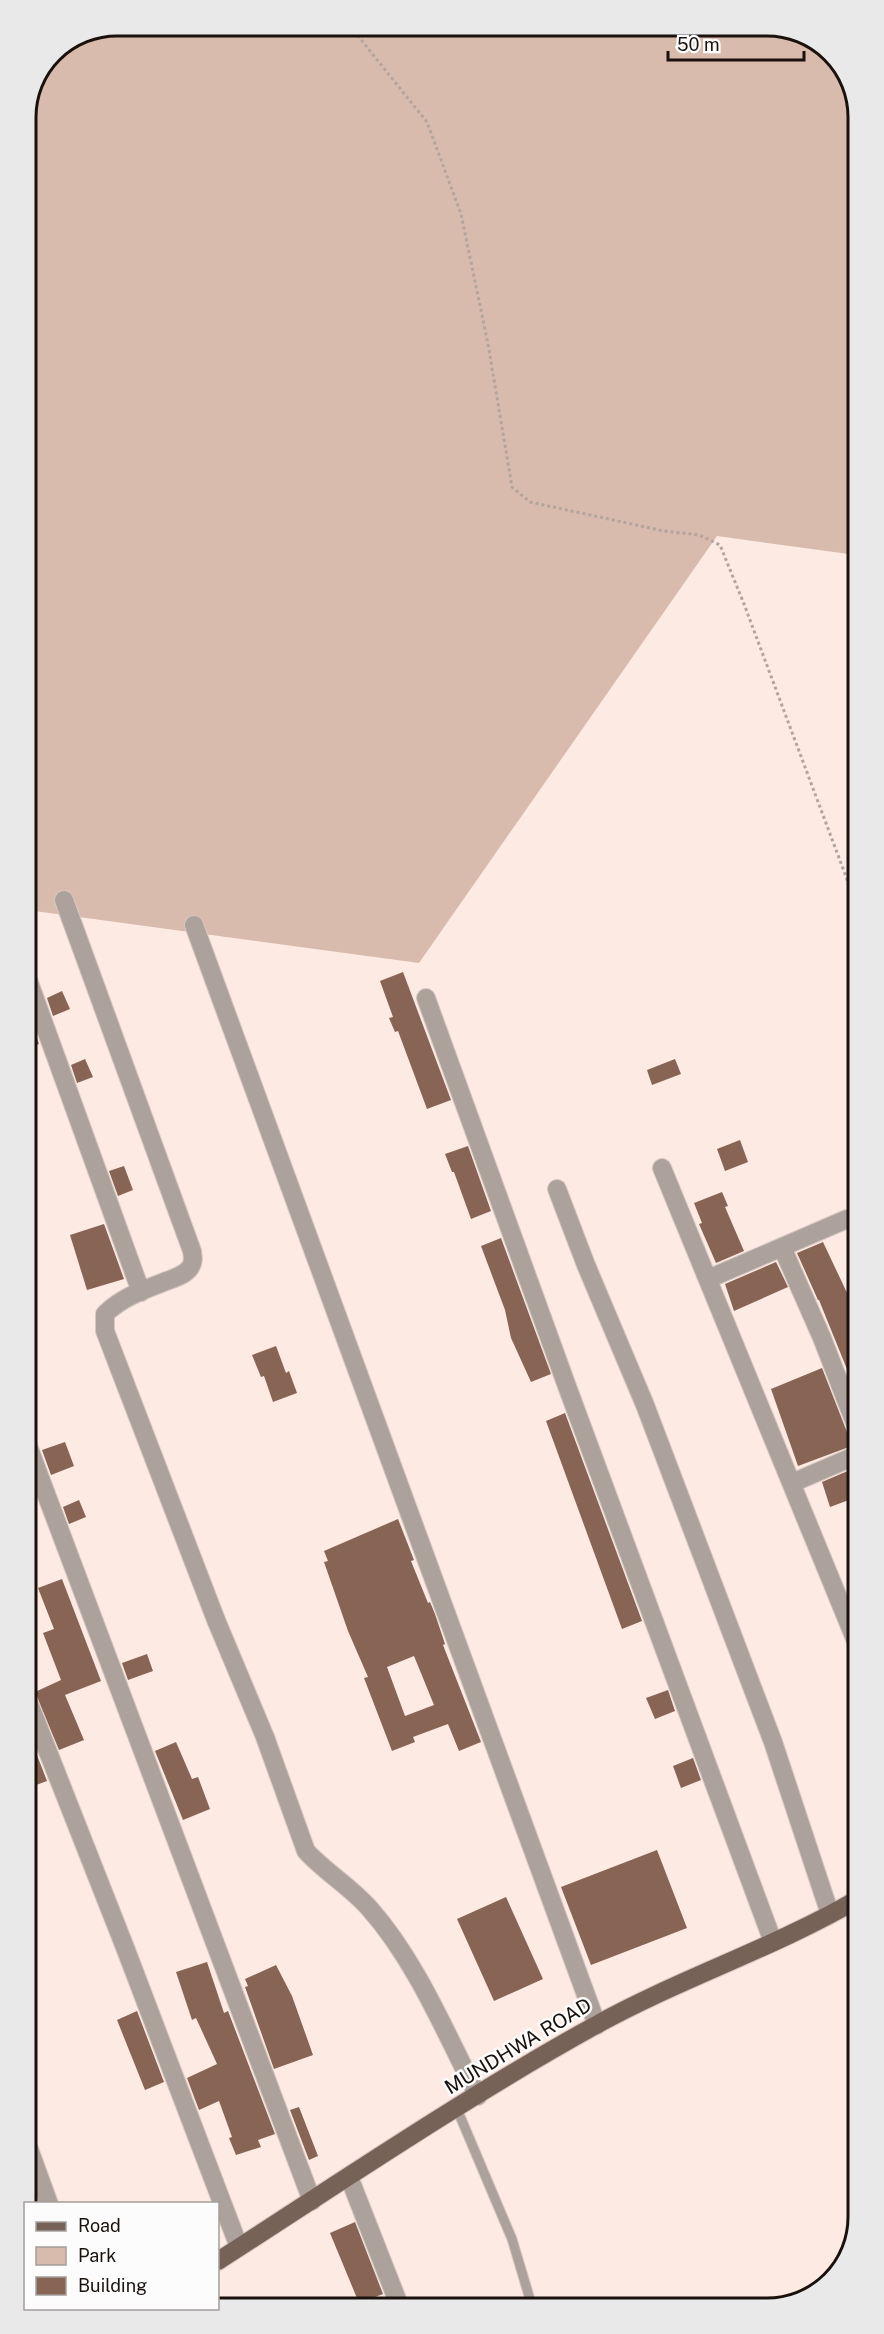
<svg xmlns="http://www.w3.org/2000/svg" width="884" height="2334" font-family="'Public Sans',sans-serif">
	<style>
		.green { fill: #d9bbad }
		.building { fill: #886454; fill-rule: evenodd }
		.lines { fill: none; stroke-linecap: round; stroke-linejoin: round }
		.service-casing { stroke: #d8c7c1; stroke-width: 11 }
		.minor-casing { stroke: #d8c7c1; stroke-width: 20 }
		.primary-casing { stroke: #d8c7c1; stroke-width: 20 }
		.path { stroke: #b3a49e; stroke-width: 3; stroke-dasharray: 3 3; stroke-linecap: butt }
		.service { stroke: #ada19c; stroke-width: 9 }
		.minor { stroke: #ada19c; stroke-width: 18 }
		.primary { stroke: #776258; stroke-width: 18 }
		.labels { text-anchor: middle; stroke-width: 5; stroke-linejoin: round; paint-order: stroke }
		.street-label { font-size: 20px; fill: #1a110c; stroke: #fcfcfc }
		.rim { fill: none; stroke: #1a110c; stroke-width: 3 }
	</style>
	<rect width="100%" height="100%" fill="#fceae3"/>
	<!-- green -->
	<path class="green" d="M117,26H773L823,45L855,93L856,555L717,536L419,963L27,910L26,112L53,52Z"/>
	<!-- building -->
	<path class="building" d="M403,972L451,1100L427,1109L398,1031L395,1032L389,1018L393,1017L380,981Z
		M62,991L70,1009L53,1016L47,998Z
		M27,1010L39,1044L27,1048Z
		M85,1059L93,1077L77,1083L71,1065Z
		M675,1059L681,1074L652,1085L647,1070Z
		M740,1140L748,1162L725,1171L717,1149Z
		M468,1146L491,1211L471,1219L454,1172H452L445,1154Z
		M124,1166L133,1190L118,1196L109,1171Z
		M722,1192L728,1206L725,1207L744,1251L716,1263L699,1224L702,1223L694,1203Z
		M104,1224L124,1279L87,1290L70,1235Z
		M501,1238L551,1374L531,1382L511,1338L505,1310L481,1246Z
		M823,1242L857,1314V1394L819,1300H818L797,1253Z
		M776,1262L788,1287L734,1311L725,1284Z
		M276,1346L286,1373L289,1371L297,1393L273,1402L264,1376L261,1377L252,1355Z
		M822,1368L847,1432L850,1437L856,1439L857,1444L798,1466L771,1389Z
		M565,1413L642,1621L622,1629L546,1421Z
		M65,1442L74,1466L51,1475L42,1450Z
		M857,1467V1497L830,1507L822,1482Z
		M79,1500L86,1517L69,1524L63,1507Z
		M398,1519L414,1560L411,1561L428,1603L430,1602L435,1614L445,1644L443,1645L481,1742L459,1751L448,1724L413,1737L415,1742L392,1751L364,1678L368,1677L348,1631L324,1562L328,1561L324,1551ZM414,1656L434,1705L405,1716L387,1667Z
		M62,1579L101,1681L65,1695L84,1740L59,1750L35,1692L61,1680L43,1633L54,1629L38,1588Z
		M147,1654L153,1671L128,1680L122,1663Z
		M668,1690L675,1711L655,1719L646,1698Z
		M28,1732L47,1781L28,1788Z
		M176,1742L192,1779L198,1777L210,1809L183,1820L155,1751Z
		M693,1758L701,1780L681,1788L673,1766Z
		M657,1850L687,1928L591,1965L561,1887Z
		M506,1897L543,1979L494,2001L457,1919Z
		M207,1962L224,2013L228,2011L275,2134L258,2140L261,2147L236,2155L229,2138L232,2137L219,2101L199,2110L187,2078L217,2064L196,2018L192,2020L176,1972Z
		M276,1965L292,1996L313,2055L274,2069L245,1987L248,1986L245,1979Z
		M137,2011L164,2082L145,2090L117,2020Z
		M299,2107L318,2156L309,2160L290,2110Z
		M355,2222L383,2294L359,2303L330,2233Z"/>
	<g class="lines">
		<defs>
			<path id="service" d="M457,2109L512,2239L532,2306"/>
			<path id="minor" d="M64,900L192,1251C193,1258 194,1263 189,1269C183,1276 172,1279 164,1282C143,1290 121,1298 105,1314V1331L216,1620L265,1737L306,1851C325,1872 351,1887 370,1909C416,1961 446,2034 478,2096
				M194,925L597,2025
				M27,977L141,1292
				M426,998L568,1389L773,1942
				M662,1168L858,1646
				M557,1189L586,1265L645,1405L773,1742L830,1914
				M782,1247L822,1338L857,1428
				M708,1279L847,1219
				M28,1446L312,2201
				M792,1483L857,1455
				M28,1701L126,1950L239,2247
				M29,2149L49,2204
				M349,2177L400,2307"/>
			<path id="primary" d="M218,2261C342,2181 466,2097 596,2025C681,1978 774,1948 858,1899"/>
		</defs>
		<!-- service casing -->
		<use href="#service" class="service-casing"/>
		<!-- minor casing -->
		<use href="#minor" class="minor-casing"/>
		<!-- primary casing -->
		<use href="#primary" class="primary-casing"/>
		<!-- path -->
		<path class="path" d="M350,26L427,122L461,214L488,344L512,487L530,502L664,531L699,535L720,545L744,604L857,906"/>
		<!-- service -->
		<use href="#service" class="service"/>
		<!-- minor -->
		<use href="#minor" class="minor"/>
		<!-- primary -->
		<use href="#primary" class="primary"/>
	</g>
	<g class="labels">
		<!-- street labels -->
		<g class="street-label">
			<text transform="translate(518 2046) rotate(-31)" y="7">MUNDHWA ROAD</text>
		</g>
	</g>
	<!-- crop -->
	<path d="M0 0H884V2334H0ZM117 36H767A81 81 0 0 1 848 117V2217A81 81 0 0 1 767 2298H117A81 81 0 0 1 36 2217V117A81 81 0 0 1 117 36Z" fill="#eae9e9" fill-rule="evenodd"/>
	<path class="rim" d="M117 36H767A81 81 0 0 1 848 117V2217A81 81 0 0 1 767 2298H117A81 81 0 0 1 36 2217V117A81 81 0 0 1 117 36Z"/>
	<!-- legend -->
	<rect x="24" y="2202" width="195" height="108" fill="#fcfcfc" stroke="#a29e9c" stroke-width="1.5"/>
	<rect x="36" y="2222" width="30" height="9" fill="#776258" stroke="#a29e9c" stroke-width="1.5"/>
	<text x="78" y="2232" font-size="18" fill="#1a110c">Road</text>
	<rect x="36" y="2247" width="30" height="18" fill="#d9bbad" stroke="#a29e9c" stroke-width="1.5"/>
	<text x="78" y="2262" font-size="18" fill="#1a110c">Park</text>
	<rect x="36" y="2277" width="30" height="18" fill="#886454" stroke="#a29e9c" stroke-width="1.5"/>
	<text x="78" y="2292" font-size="18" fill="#1a110c">Building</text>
	<!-- scale -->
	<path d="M668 51v9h136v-9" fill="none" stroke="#1a110c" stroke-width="3"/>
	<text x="677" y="51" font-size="18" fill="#1a110c" stroke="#fcfcfc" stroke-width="4.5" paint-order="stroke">50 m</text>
</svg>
